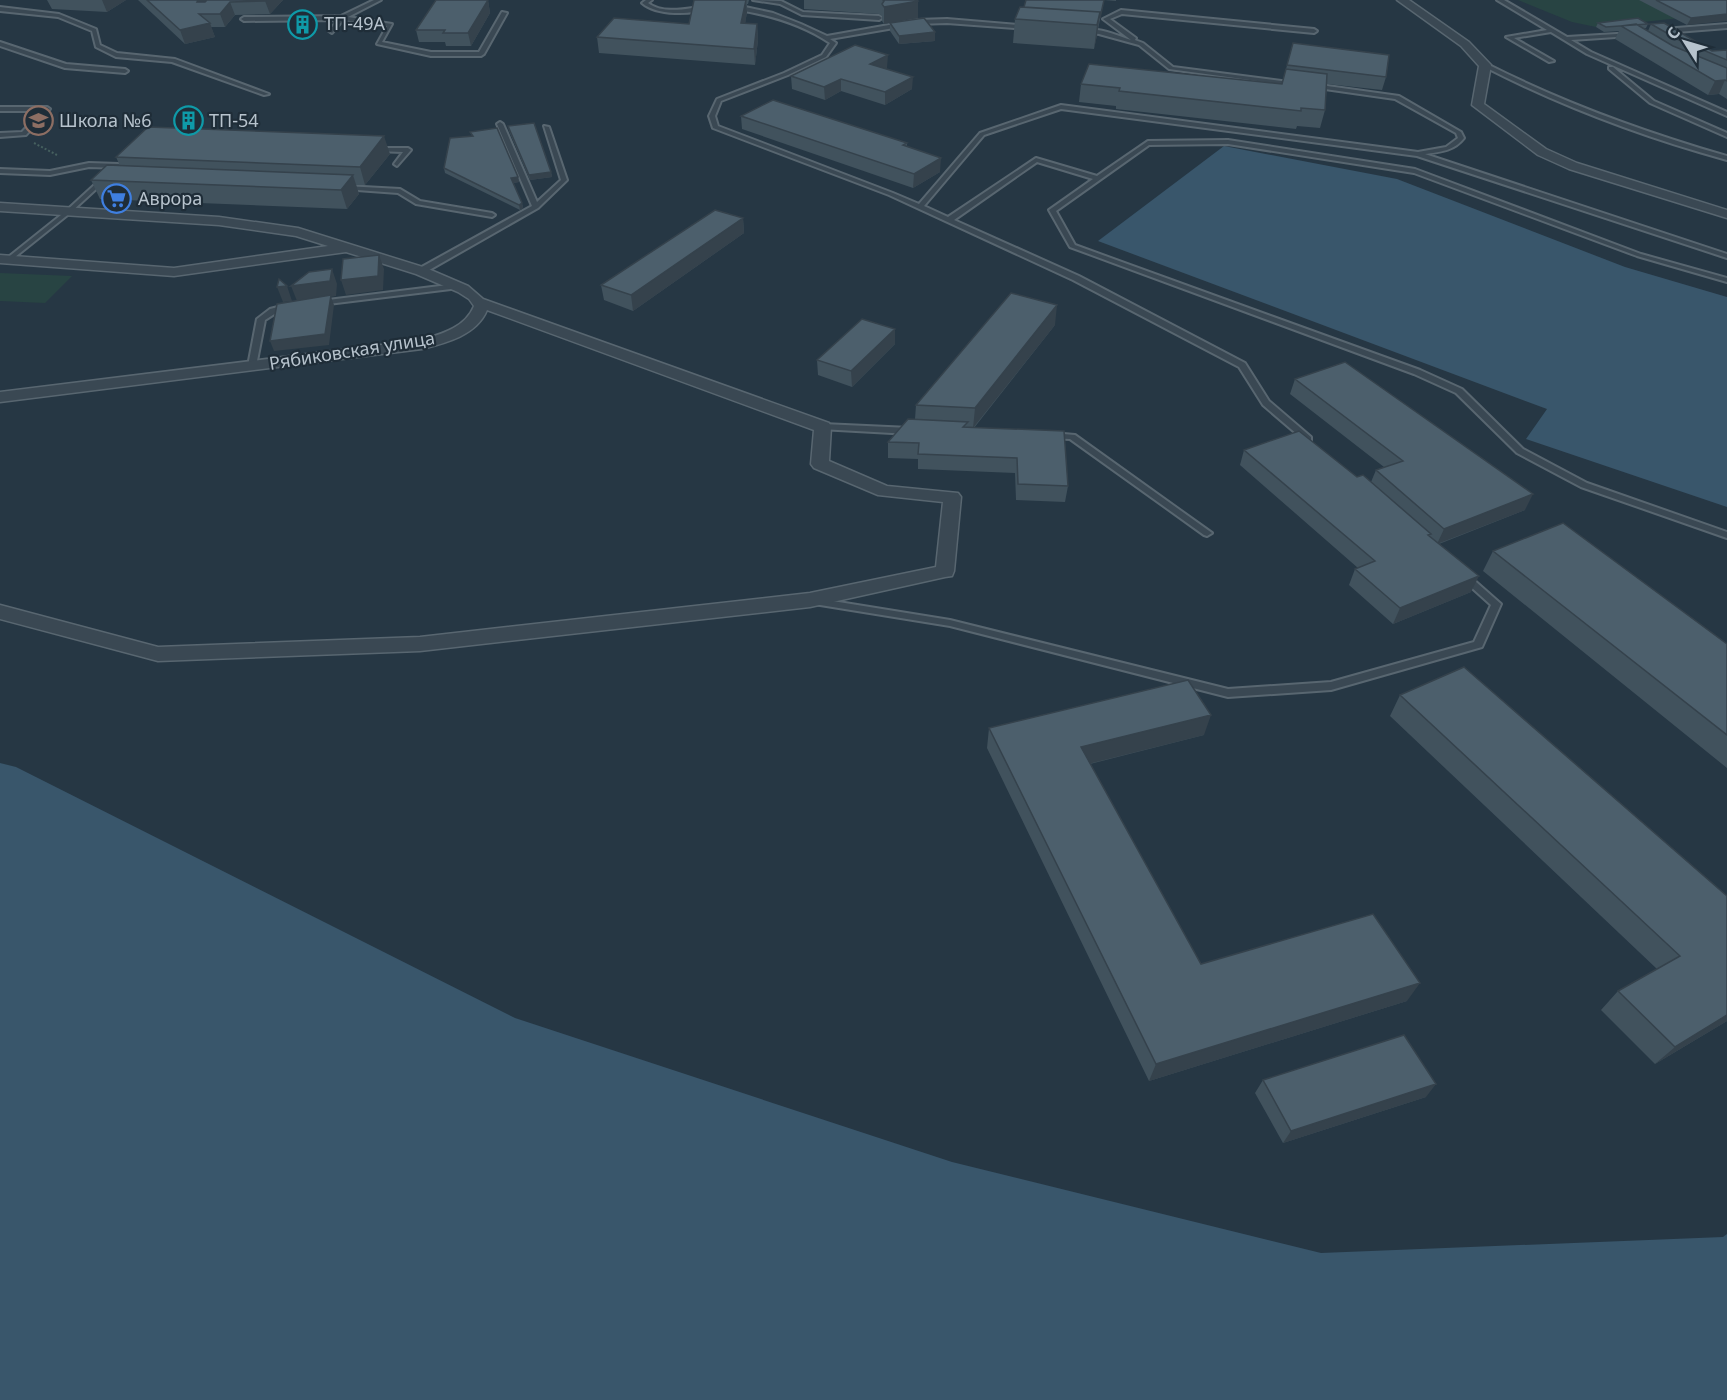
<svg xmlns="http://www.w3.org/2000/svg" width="1727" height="1400" font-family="'Noto Sans',sans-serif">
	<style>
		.green { fill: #284443 }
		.water { fill: #39566b }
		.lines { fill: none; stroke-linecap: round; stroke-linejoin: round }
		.service-casing { stroke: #586670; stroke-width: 4 }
		.minor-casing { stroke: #586670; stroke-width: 3 }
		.path { stroke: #46605f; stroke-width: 2; stroke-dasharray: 2 2; stroke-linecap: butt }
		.service { fill: #3a4853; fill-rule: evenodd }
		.minor { fill: #3a4853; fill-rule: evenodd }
		.wall { fill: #41525d }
		.shaded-wall { fill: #35424c }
		.building { fill: #4c5f6c; stroke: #35424c; stroke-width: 1.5 }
		.labels { text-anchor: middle; stroke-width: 4.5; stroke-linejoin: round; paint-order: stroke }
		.far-poi-label { font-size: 18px; fill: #b7c3cd; stroke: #1f2d38; text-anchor: start }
		.far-street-label { font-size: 18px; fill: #b7c3cd; stroke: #1f2d38 }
	</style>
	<rect width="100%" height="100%" fill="#263744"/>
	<!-- green -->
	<path class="green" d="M1518,0H1727V13L1596,27L1572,22Z
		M0,273L72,276L45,303L0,301Z"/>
	<!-- water -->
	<path class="water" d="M1224,146L1397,179L1625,267L1727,297V507L1526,439L1547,409L1098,241Z
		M0,763L16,767L515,1018L952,1162L1321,1253L1723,1237L1727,1234V1400H0Z"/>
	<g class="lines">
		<defs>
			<path id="service" d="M374,0H381L348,17L392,24L382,42L431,52H479L502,12L507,13L484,54L481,56H431L377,44L387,26L343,20L332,33L329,31L338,20L244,21L241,19L244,17L341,16Z
				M646,0H652L648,3C664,15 689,8 707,6L710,8C692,15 657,16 642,3Z
				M753,0L781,1L803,12L879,16L882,18L879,20L802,15L780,4Z
				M1497,0H1504L1567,37L1633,33L1631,36L1571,40L1591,52L1727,112V116L1587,54L1551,32L1514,38L1554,61L1549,62L1506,37L1547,30Z
				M0,7L59,14L96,29L100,45L117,53L175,59L269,94L264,95L172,62L116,57L96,47L92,31L58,17L0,11Z
				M732,7H745L773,13L801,24L827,36L917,20L947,19L1029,26L1027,29L947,23L917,24L830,39L836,43L826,57L788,75L721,101L715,116L718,126L893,193L919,204L980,133L1061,105L1418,152L1446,147L1458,138L1456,133L1395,99L1311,87V85L1313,84L1399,96L1461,132L1464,138C1454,151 1440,152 1425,154L1727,254V258L1417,156L1061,109L984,135L924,206L948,217L1036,158L1097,176L1148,141L1228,140L1415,169L1641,254L1727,278V282L1637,256L1414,173L1228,144L1149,145L1056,211L1075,245L1420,370L1462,389L1523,449L1587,483L1727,532V538L1581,487L1517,453L1456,393L1414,374L1070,247L1049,210L1093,179L1037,162L954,220L1079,276L1245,363L1269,401L1311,437V441H1305L1263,405L1239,367L1073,280L889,195L713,128L709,116L717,99L784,73L822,55L830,43C800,23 767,14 732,9Z
				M1121,10L1314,29L1317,31L1314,33L1122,14L1110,19L1136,38L1135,40L1143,43L1173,67L1297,83L1298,84L1295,86L1169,69L1139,45L1099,34L1081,31C1096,26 1116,35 1131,40L1103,19Z
				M1727,24V28L1664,33L1661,31L1664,29Z
				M0,42L66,64L125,69L128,71L125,73L65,68L0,46Z
				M1483,64H1487C1564,103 1644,132 1727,156V160C1643,137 1561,106 1483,66Z
				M1609,67H1613L1654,101L1727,133V137L1650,103L1609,69Z
				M0,107H47L50,109L26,135L0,137V133L22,132L42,111H0Z
				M500,122L503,124L537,202L561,180L544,126L549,127L567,180L538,208L424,273H418V269L532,206L497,124Z
				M373,148H408L411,150L397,166L394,164L403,152L375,151L372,149Z
				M89,163L119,164L122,166L119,168L89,167L50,175L0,173V169L50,171Z
				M102,178L107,179L70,213L10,261H6V259L66,211Z
				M345,186L400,189L420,201L492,213L495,215L492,217L416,204L398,193L343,189L342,188Z
				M456,284H459V288L320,305L316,303L320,301Z
				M290,304H293V308L276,313L265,320L256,366L252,368H249L248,366L257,319L270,309Z
				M823,424L910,428L914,431L910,434L820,429V425Z
				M1052,433L1075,435L1212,533L1207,536L1204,535L1070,439L1049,438L1048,436Z
				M1464,573L1467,574L1501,604L1482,647L1331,690L1228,697L950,626L814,604L809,601L814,598L950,620L1228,689L1331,682L1474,642L1491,605L1461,578L1459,576L1461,574Z"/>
			<path id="minor" d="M1397,0H1409L1469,42L1491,65L1484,104L1546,149L1577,163L1727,210V218L1569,169L1538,155L1472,105L1479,66L1461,46Z
				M0,203L219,217L298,228L426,268L468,286L483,299L829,423L831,427L829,461L887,486L958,493L961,497L954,571L952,576L945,577L810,607L420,651L158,661L0,619V605L158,647L420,637L810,593L936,567L943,502L878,495L814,468L811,464L814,430L487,310C477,335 446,343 422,349L0,402V392L421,340C441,334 465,328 474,306L469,299L458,292L416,274L346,252L174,276L0,263V255L174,268L328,246L296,236L219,225L0,211Z"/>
		</defs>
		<!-- service casing -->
		<use href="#service" class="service-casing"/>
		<!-- minor casing -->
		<use href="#minor" class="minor-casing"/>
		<!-- path -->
		<path class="path" d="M34,143L57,155"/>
		<!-- service -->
		<use href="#service" class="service"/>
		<!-- minor -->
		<use href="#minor" class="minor"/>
	</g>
	<!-- wall -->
	<path class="wall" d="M47,0H126L107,12L52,9Z
		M138,0H283L270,14L235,15L225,27H211L215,37L185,44Z
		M488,0L490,13L471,46H446L445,42H419L416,30Z
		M694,0H749L748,4H747V12L745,23L757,24L758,40L755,65L599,53L597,37L689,24Z
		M804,0H917L918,1V18L892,22L935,41L899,44L890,31V23L884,24L882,21V16L879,14L804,9Z
		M1026,0H1116V1L1104,0L1094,49L1013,43L1015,19L1024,7Z
		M1639,0H1727L1687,25Z
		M1598,23L1648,24L1646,28L1643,29L1648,31L1651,24L1712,51L1727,50V99L1719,94L1708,95L1615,39L1619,31L1604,32L1596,27Z
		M1293,43L1386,77L1382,90L1327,84L1325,110L1320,128L1297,126L1296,129L1116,109V106L1079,102L1081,84H1282Z
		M887,68L885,69L912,89L885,105L841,91L825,100L792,89L791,76Z
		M741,116L907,143V146L940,172L913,188L742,129Z
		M508,126L551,172L552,177L530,180L509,131Z
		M470,132L518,177L519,182L513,183L522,203L523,208L520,210L445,173L444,168L472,136Z
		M390,154L365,185H356L359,194L347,209L100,199L91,180L120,166L116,157Z
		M743,218L744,233L633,311L604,300L601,285Z
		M1055,325L974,428L1068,486L1065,502L1016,500L1015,473L918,469V459L888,458V442L915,419L916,405Z
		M895,329V344L852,387L818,375L817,360Z
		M1295,379L1525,510L1439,544L1471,592L1393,624L1349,585L1355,569L1358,568L1240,465L1244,450L1357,477L1371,482L1376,470L1384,467L1290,394Z
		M1493,551L1727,644V768L1483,571Z
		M1400,695L1727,896V1021L1655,1064L1601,1010L1618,991L1657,969L1390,716Z
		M989,728L1204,735L1090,764L1201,964L1407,1001L1149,1081L987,748Z
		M1263,1080L1426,1097L1283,1143L1255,1093Z"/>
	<!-- shaded-wall -->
	<path class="shaded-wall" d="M102,0H126L107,12Z
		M198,0H214L202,10V16Z
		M266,0H283L270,14L265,1Z
		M488,0L490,13L471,46L468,33Z
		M746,0L747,12L743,39L741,23Z
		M918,1V18L884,24V7Z
		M230,2L235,15L225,27L220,14Z
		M1100,12L1097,36L1094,49L1097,25Z
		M1727,14V21L1687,25L1691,18Z
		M210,23L215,37L185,44L180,30Z
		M757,24L758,40L755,65L754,49Z
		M935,32V41L899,44V36Z
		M888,55L887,68L870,77V64Z
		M913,77L912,89L885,105V92Z
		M841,79V91L825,100L824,87Z
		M1725,80L1719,94L1708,95L1715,81Z
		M384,136L390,154L365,185L360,167Z
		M941,158L940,172L913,188L914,174Z
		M551,172L552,177L530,180L529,175Z
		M353,175L359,194L347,209L341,190Z
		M518,177L519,182L513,183L511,178Z
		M522,203L523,208L520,210L519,205Z
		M743,218L744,233L633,311L631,295Z
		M379,255L384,269L383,290L346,295L341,280Z
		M332,269L337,284L336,296L331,297L334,305L329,345L274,351L270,341L297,301L291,286Z
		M287,286L292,301L283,302L277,287Z
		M1057,305L1055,325L973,428L975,408Z
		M895,329V344L852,387L851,371Z
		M1533,494L1525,510L1437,544L1444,529Z
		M1479,576L1471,592L1393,624L1400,608Z
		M1211,715L1204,735L1076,767L1081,747Z
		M1420,983L1407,1001L1149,1081L1156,1064Z
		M1727,1015V1021L1655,1064L1675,1047Z
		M1436,1084L1426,1097L1283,1143L1291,1131Z"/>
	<!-- building -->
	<path class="building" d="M147,0H198L197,2H205L207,0H266L265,1L230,2L220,14H199L210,23L180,30Z
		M436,0H488L468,33H443L445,30H416Z
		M694,0H746L741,23L757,24L754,49L597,37L614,18L689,24Z
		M883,0H917L918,1L884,7L882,4L884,1Z
		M1026,0H1104L1100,18V12L1024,7Z
		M1656,0H1727V14L1691,18Z
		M1020,7L1100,12L1097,25L1015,19Z
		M924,18L935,32L899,36L890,23Z
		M1638,18L1648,24L1606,27L1598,23Z
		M1664,23L1712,51L1727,50V60L1679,40L1651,24Z
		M1636,24L1673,46L1727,68V81L1725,80L1715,81L1621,26Z
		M1293,43L1389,55L1386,77L1287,65Z
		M855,45L888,55L870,64L913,77L885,92L841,79L824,87L791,76Z
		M1089,64L1282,84L1286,69L1327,74L1325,110L1301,108V111L1119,91L1120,88L1081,84Z
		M773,100L907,143L903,145L941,158L914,174L741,116Z
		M534,123L551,172L529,175L508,126Z
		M148,127L384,136L360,167L116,157Z
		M497,128L518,177L511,178L522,203L519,205L444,168L450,138L473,136L470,132Z
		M107,165L353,175L341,190L91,180Z
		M715,210L743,218L631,295L601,285Z
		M379,255L378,276L341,280L343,259Z
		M332,269L330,281L291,286L309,272Z
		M279,279L287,286L277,287Z
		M1011,293L1057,305L975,408L916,405Z
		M331,295L325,334L270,341L277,304Z
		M862,319L895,329L851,371L817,360Z
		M1345,362L1533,494L1444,529L1376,470L1403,461L1295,379Z
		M908,419L968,422L963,427L1064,431L1068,486L1018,484L1017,458L918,454L919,443L888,442Z
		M1299,431L1357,477L1363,475L1431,534L1428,535L1479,576L1400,608L1355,569L1375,561L1244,450Z
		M1563,523L1727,644V735L1493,551Z
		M1464,667L1727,896V1015L1675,1047L1618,991L1680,956L1400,695Z
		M1188,680L1211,715L1081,747L1201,964L1373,914L1420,983L1156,1064L989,728Z
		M1404,1035L1436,1084L1291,1131L1263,1080Z"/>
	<!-- icons -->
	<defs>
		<symbol id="building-ring" viewBox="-11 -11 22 22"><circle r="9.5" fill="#1f2d38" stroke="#0f9aa8" stroke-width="1.5"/><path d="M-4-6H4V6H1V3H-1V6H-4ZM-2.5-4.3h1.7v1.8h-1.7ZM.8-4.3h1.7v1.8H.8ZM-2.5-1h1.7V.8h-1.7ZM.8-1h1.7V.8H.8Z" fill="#0f9aa8"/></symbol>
		<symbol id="school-ring" viewBox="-11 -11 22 22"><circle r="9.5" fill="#1f2d38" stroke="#8d6e63" stroke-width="1.5"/><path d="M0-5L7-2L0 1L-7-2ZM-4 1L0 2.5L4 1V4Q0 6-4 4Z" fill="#8d6e63"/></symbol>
		<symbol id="supermarket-ring" viewBox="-11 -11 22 22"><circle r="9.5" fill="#1f2d38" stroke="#3f7fe0" stroke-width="1.5"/><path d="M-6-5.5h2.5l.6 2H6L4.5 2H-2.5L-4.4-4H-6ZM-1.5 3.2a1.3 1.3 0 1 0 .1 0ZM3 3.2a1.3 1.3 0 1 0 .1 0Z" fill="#3f7fe0"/></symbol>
	</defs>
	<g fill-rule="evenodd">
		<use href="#building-ring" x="286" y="8" width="33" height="33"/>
		<use href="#school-ring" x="22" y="104" width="33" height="33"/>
		<use href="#building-ring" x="172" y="104" width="33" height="33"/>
		<use href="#supermarket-ring" x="100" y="182" width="33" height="33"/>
	</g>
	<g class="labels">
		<!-- far-poi labels -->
		<g class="far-poi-label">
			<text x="324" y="30">ТП-49А</text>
			<text x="59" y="127">Школа №6</text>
			<text x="209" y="127">ТП-54</text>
			<text x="138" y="205">Аврора</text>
		</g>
		<!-- far-street labels -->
		<g class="far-street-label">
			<text transform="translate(352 351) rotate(-9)" y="6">Рябиковская улица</text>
		</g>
	</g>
	<!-- north arrow -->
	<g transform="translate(1685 42) rotate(307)" stroke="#1f2d38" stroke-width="4.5" paint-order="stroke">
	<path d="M0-4.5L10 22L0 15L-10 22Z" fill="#b7c3cd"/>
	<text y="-9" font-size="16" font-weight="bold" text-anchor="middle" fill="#b7c3cd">С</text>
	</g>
</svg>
